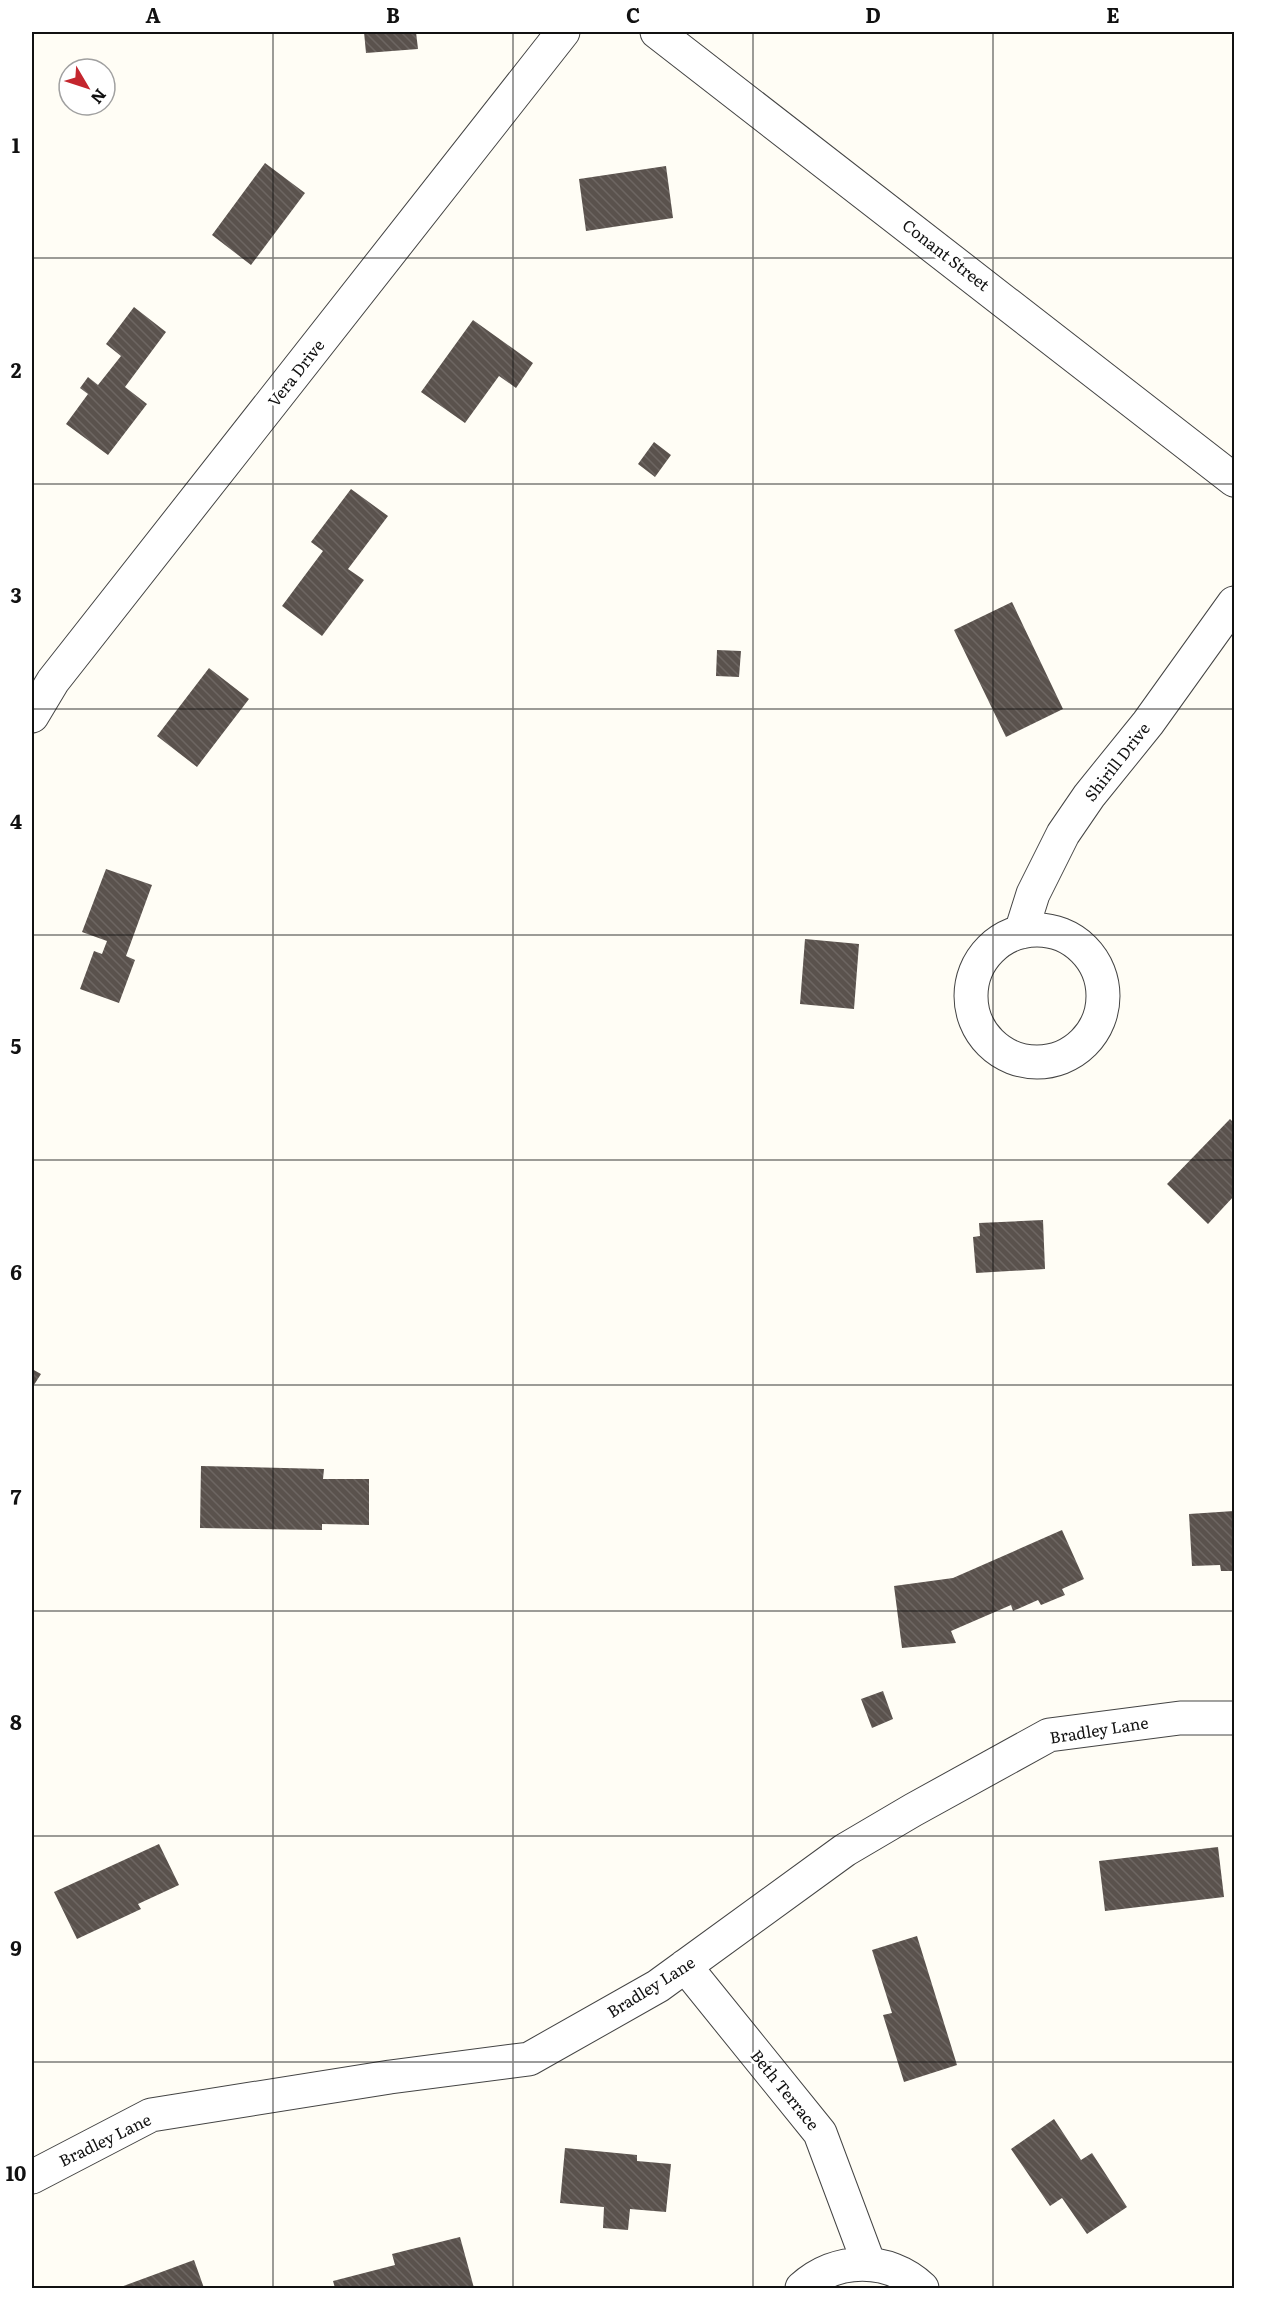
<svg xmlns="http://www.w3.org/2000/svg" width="1266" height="2320" font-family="Literata,serif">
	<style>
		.building { fill: url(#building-back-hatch) }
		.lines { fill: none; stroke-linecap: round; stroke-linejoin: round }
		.minor-casing { stroke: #444; stroke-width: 35 }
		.minor { stroke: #fff; stroke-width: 33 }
		.grid { fill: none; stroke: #111; stroke-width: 1.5; stroke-opacity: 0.55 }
		.labels { text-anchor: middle; stroke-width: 6; stroke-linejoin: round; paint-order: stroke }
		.street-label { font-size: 16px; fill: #111; stroke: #fff }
		.neatline { fill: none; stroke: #111; stroke-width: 2 }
		.grid-label { font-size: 20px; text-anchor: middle; font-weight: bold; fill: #111 }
	</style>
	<defs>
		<pattern id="building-back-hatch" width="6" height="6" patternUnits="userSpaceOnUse" patternTransform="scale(1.5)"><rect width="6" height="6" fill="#5a524d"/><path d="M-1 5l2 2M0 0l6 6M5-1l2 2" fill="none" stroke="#6d6662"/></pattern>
	</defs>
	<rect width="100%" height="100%" fill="#fffdf5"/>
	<!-- building -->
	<path class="building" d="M364,32H416L418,49L366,53Z
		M265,163L305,193L251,265L212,235Z
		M666,166L673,218L586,231L579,179Z
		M134,307L166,332L125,387L147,404L108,455L66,424L88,394L80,388L88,377L98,385L121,356L106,344Z
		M473,320L533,363L516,388L499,376L465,423L421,392Z
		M654,442L671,455L655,477L638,464Z
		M351,489L388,516L348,569L364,580L322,636L282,606L323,551L311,542Z
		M1012,602L1063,709L1006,737L954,630Z
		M717,650L741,651L739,677L716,676Z
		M209,668L249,699L197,767L157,736Z
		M106,869L152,885L126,956L135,960L119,1003L80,989L94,951L102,954L107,941L82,932Z
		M805,939L859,944L854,1009L800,1004Z
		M1230,1119L1234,1123V1196L1208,1224L1167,1184Z
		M1043,1220L1045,1269L976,1273L973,1237L980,1236L979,1223Z
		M32,1369L41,1374L32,1388Z
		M201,1466L324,1469L323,1479H369V1525L322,1524V1530L200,1528Z
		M1234,1511V1571H1221L1220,1565L1192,1566L1189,1514Z
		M1062,1530L1084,1579L1062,1589L1065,1595L1041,1605L1038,1600L1013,1611L1011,1605L951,1631L956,1643L902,1648L894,1586L953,1578Z
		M883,1691L893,1719L872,1728L861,1699Z
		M159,1844L179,1885L138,1904L141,1909L77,1939L54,1892Z
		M1218,1847L1224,1897L1105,1911L1099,1861Z
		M917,1936L957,2065L904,2082L883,2015L892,2013L872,1950Z
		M1054,2119L1081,2160L1092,2153L1127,2207L1087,2234L1062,2198L1050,2206L1011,2149Z
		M565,2148L637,2155V2161L671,2164L666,2212L630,2209L628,2230L603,2228L604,2207L560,2203Z
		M460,2237L474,2288H335L333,2281L395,2265L392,2254Z
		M194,2260L204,2288H118Z"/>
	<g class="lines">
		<defs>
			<path id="minor" d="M657,32L1234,480
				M32,716L53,681L563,32
				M971 996a66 66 0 1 1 132 0a66 66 0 1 1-132 0Z
				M1021,932L1033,894L1063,834L1089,796L1148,723L1234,603
				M685,1966L820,2133L869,2264
				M32,2177L151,2115L390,2077L529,2059L658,1986L845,1850L913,1810L1049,1735L1180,1718H1234
				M802,2288C836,2257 888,2256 922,2288"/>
		</defs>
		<!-- minor casing -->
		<use href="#minor" class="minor-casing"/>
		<!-- minor -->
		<use href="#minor" class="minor"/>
	</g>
	<!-- grid -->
	<path class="grid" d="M273,32V2288M513,32V2288M753,32V2288M993,32V2288M32,258H1234M32,484H1234M32,709H1234M32,935H1234M32,1160H1234M32,1385H1234M32,1611H1234M32,1836H1234M32,2062H1234"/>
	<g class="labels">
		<!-- street labels -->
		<g class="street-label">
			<text transform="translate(946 255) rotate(38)" y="6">Conant Street</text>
			<text transform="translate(296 373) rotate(-52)" y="6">Vera Drive</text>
			<text transform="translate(1117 762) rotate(-52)" y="6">Shirill Drive</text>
			<text transform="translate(1099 1730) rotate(-9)" y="6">Bradley Lane</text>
			<text transform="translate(651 1987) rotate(-32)" y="6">Bradley Lane</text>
			<text transform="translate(785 2090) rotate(51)" y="6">Beth Terrace</text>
			<text transform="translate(105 2140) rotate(-26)" y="6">Bradley Lane</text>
		</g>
	</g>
	<!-- border -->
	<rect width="1266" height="2320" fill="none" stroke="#ffffff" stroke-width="66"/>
	<!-- north arrow -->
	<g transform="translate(87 87) rotate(129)"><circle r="28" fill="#ffffff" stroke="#a0a0a0" stroke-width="1.5"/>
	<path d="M0-4.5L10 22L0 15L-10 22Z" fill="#c4262e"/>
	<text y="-9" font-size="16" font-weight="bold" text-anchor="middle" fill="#111111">N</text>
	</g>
	<rect x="33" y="33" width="1200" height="2254" class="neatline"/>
	<g class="grid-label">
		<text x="153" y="23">A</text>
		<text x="393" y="23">B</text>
		<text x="633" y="23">C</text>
		<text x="873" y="23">D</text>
		<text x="1113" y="23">E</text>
		<text x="16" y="153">1</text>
		<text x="16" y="378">2</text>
		<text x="16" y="603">3</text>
		<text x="16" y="829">4</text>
		<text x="16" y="1054">5</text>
		<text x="16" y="1280">6</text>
		<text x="16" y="1505">7</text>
		<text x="16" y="1730">8</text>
		<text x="16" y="1956">9</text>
		<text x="16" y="2181">10</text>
	</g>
</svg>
